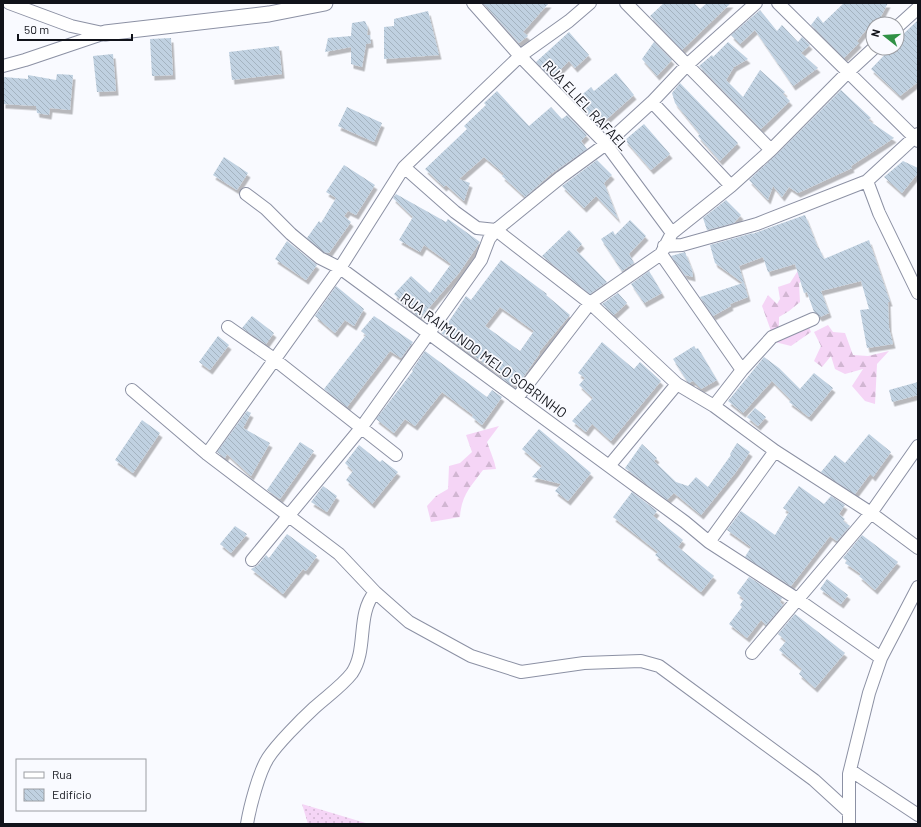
<svg xmlns="http://www.w3.org/2000/svg" width="921" height="827" font-family="Barlow,sans-serif">
	<defs>
		<pattern id="grass-dots" width="8" height="8" patternUnits="userSpaceOnUse"><rect width="8" height="8" fill="#f5d5f6"/><path d="M2 2h.1M6 6h.1" fill="none" stroke="#d1b6d2" stroke-width="1.8" stroke-linecap="round"/></pattern>
		<pattern id="forest-firs" width="22" height="20" patternUnits="userSpaceOnUse"><rect width="22" height="20" fill="#f5d5f6"/><path d="M5 1l3.5 6h-7zM16 11l3.5 6h-7z" fill="#d1b6d2"/></pattern>
		<pattern id="building-back-hatch" width="6" height="6" patternUnits="userSpaceOnUse"><rect width="6" height="6" fill="#c0d1e1"/><path d="M-1 5l2 2M0 0l6 6M5-1l2 2" fill="none" stroke="#a4b3c0"/></pattern>
		<filter id="shadow"><feDropShadow dx="2.5" dy="4.5" stdDeviation="0" flood-color="#0004"/></filter>
	</defs>
	<rect width="100%" height="100%" fill="#f9faff"/>
	<path fill="url(#grass-dots)" d="M302,804L369,824H308Z"/>
	<path fill="url(#forest-firs)" d="M799,269L818,271L799,283L800,302L789,311L779,317V327L805,318L811,332L791,346L775,342L762,306L768,295L777,304L780,299L778,287L790,283Z
		M828,325L833,332L845,333L853,355L868,356L889,351L877,364L875,404L865,401L852,386L863,369L845,374L835,369L831,356L822,367L814,361L821,346L814,332Z
		M499,426L487,442C490,451 494,459 496,469L483,470C471,486 461,496 460,517L431,522L427,506L436,496L448,489L449,466L460,463L472,452L466,435Z"/>
	<path fill="url(#building-back-hatch)" fill-rule="evenodd" filter="url(#shadow)" d="M483,3H549L523,32L528,36L519,43Z
		M664,3H694L700,9L707,3H731L682,50L650,16Z
		M844,3H888L878,22L871,24L857,41L859,43L844,58L811,25L818,16L823,23Z
		M760,10L777,31L782,25L798,42L802,37L810,45L801,53L818,68L793,86L755,30L740,44L731,35Z
		M428,11L439,55L384,59V27L394,26V19Z
		M918,20V82L900,96L871,69L891,48H897V40Z
		M365,21L368,28L367,35H370L371,43L366,44L362,67L351,64V47L325,52L328,38L351,36L352,23Z
		M569,32L589,55L575,68L569,61L552,78L536,62Z
		M171,38L173,75L152,76L150,39Z
		M654,42L672,60L657,76L642,59Z
		M728,42L748,59L734,67L726,80L743,97L760,70L785,92L783,94L790,101L761,129L699,66L712,55L713,57Z
		M279,46L282,74L232,80L229,52Z
		M113,54L116,91L97,92L93,56Z
		M616,73L634,95L599,126L579,105L581,104L577,99L591,87L594,91Z
		M57,74L73,75L70,110L50,108L49,115L37,113L36,106L3,104V77L28,79V75L56,80Z
		M680,83L738,143L720,161L698,136L700,134L675,103L672,93Z
		M841,90L871,118L868,120L894,138L851,166L852,168L798,193L789,187L782,197L773,186L768,200L749,180L776,155Z
		M497,91L529,126L551,107L562,119L567,115L587,135L581,141L587,149L551,174L525,197L502,176L504,174L484,157L459,179L470,183L464,201L446,185L444,187L425,169L467,129L464,126L486,105L484,103Z
		M347,107L382,123L374,142L338,126Z
		M644,124L670,154L651,170L625,140Z
		M224,157L248,173L237,190L213,175Z
		M597,160L612,175L604,183L618,219L596,196L584,208L562,186Z
		M903,161L918,168V173L902,193L884,177Z
		M344,165L375,185L356,215L348,211L344,216L351,222L329,253L324,252L307,238L319,221L321,223L336,198L326,192Z
		M396,194L446,222L448,219L480,242L459,273L420,318L394,294L411,276L430,293L451,264L424,245L420,252L399,240L413,217L393,198Z
		M726,200L741,215L734,223L707,230L703,218Z
		M805,215L818,248H819L824,259L869,240L890,302H888L889,328L893,344L867,348L860,310L869,309L861,281L821,291L829,313L820,317L814,312L807,292L804,293L795,264L768,272L763,257L739,266L748,297L730,304L731,306L713,316L700,297L743,283L715,263L710,245L753,233L752,234Z
		M630,220L646,236L629,254L634,263L622,271L601,239L613,231L615,235Z
		M569,230L582,244L576,250L607,282L590,294L542,256Z
		M287,241L317,265L306,280L275,259Z
		M685,252L692,270L693,277L685,275L671,256Z
		M501,260L547,294L546,295L570,315L539,352L540,353L517,386L513,383L511,385L502,378L503,376L498,373L441,333L466,296L471,300ZM500,307L534,331L520,351L485,326Z
		M649,271L662,293L644,303L631,284Z
		M336,286L364,309L354,326L345,320L335,333L315,316Z
		M618,293L627,303L614,315L602,304Z
		M252,316L274,333L266,344L242,328Z
		M374,316L413,342L401,358L390,351L347,407L324,389L366,335L361,331Z
		M218,336L229,345L210,370L199,362Z
		M602,342L634,369L640,362L661,381L611,441L592,424L586,432L572,421L593,398L579,385L585,378L578,373Z
		M694,346L696,349L698,348L717,380L701,389L693,381L689,383L687,381L673,359Z
		M425,351L487,397L492,390L502,397L482,425L472,417L473,415L442,392L415,426L405,419L394,433L376,419L413,371L412,370Z
		M764,357L779,368L800,389L814,373L833,388L809,417L789,402L791,400L772,381L743,413L728,401Z
		M918,382V395L892,402L889,390Z
		M755,408L766,417L758,426L747,417Z
		M247,411L251,413L243,428L270,443L251,476L227,454L225,458L217,452Z
		M142,420L160,433L133,473L115,460Z
		M539,429L591,473L568,501L555,491L561,484L532,477L542,466L522,449Z
		M869,434L891,452L873,477L870,474L855,494L821,472L835,455L845,463Z
		M300,442L314,451L280,499L267,490Z
		M737,443L750,452L736,472L701,515L674,493L667,500L625,468L642,444L657,458L654,461L676,482L688,486L696,477L708,487L731,455L730,454Z
		M359,445L380,462L382,460L398,472L372,504L346,480L353,471L345,463Z
		M323,486L337,496L327,512L311,502Z
		M799,486L824,504L831,496L845,505L839,514L845,519L843,521L850,526L837,541L830,536L791,586L745,557L751,547L727,530L741,511L775,535L789,512L783,508Z
		M632,492L657,511L653,516L683,540L678,547L714,576L701,592L655,555L658,552L613,517Z
		M235,526L247,534L231,553L220,544Z
		M287,534L317,556L306,571L303,569L283,594L251,569L258,565L266,555L269,558Z
		M862,535L898,562L875,590L859,576L861,574L845,563L847,561L843,558Z
		M749,577L782,598L780,602L783,605L766,625L761,620L747,638L729,624L742,607L740,605L744,599L737,593Z
		M827,579L848,595L841,604L820,589Z
		M795,614L845,653L815,688L799,674L802,669L779,650L786,641L778,634Z"/>
	<g fill="none" stroke-linecap="round" stroke-linejoin="round">
		<g stroke="#8c91a4" stroke-width="14">
			<path id="minor" d="M9,3L71,26L103,33
				M473,3L520,56L606,144L672,233
				M626,3L771,150
				M778,3L918,141
				M897,27L918,8
				M3,66L25,60L105,33
				M652,102L731,186
				M404,167L520,56L569,21L590,3
				M867,181L879,213L918,293
				M246,194L266,209L291,234L320,258L340,268L404,167L455,212L477,228L496,230L590,303L677,384L714,406L775,451L871,513L918,548
				M664,246L682,245L757,224L867,181L918,134
				M661,254L742,370
				M228,327L274,359L396,455
				M132,390L207,454L339,554L375,592C356,615 368,649 352,673C342,686 326,697 314,708C301,720 277,744 268,758C259,772 250,806 247,824
				M517,398L590,303L661,254L672,233L731,186L771,150L848,72L874,48
				M714,406L742,370L772,337L813,319
				M207,454L340,268L685,522L709,542L797,599L881,658
				M609,466L677,384
				M709,542L775,451
				M252,560L361,428L481,260L489,239L496,230L561,177L606,144L652,102L687,65L756,3
				M375,592L409,622L471,656L521,672L584,663L641,661L659,666L814,780L849,812
				M752,653L871,513L918,446
				M850,770L918,815
				M849,824V774L869,693L881,658L918,587"/>
		</g>
		<g stroke="#8c91a4" stroke-width="17">
			<path id="tertiary" d="M105,33L269,14L325,3"/>
		</g>
		<use href="#minor" stroke="#fff" stroke-width="12"/>
		<use href="#tertiary" stroke="#fff" stroke-width="15"/>
	</g>
	<g text-anchor="middle" dominant-baseline="central" stroke-width="3.5" stroke-linejoin="round" paint-order="stroke">
		<g font-size="14" fill="#11131a" stroke="#f9faff">
			<text transform="translate(586 105) rotate(47)">RUA ELIEL RAFAEL</text>
			<text transform="translate(484 355) rotate(36)">RUA RAIMUNDO MELO SOBRINHO</text>
		</g>
	</g>
	<rect width="921" height="827" fill="none" stroke="#11131a" stroke-width="8"/>
	<rect x="16" y="759" width="130" height="52" fill="#f9faff" stroke="#9c9ea3"/>
	<rect x="24" y="772" width="20" height="6" fill="#ffffff" stroke="#9c9ea3"/>
	<text x="52" y="779" font-size="12" fill="#11131a">Rua</text>
	<rect x="24" y="789" width="20" height="12" fill="url(#building-back-hatch)" stroke="#9c9ea3"/>
	<text x="52" y="799" font-size="12" fill="#11131a">Edifício</text>
	<g transform="translate(885 36) rotate(287)"><circle r="19" fill="#f9faff" stroke="#9c9ea3"/>
	<path d="M0-3L7 15L0 10L-7 15Z" fill="#309145"/>
	<text y="-6" font-size="11" font-weight="bold" text-anchor="middle" fill="#11131a">N</text>
	</g>
	<path d="M18 34v6h114v-6" fill="none" stroke="#11131a" stroke-width="2"/>
	<text x="24" y="34" font-size="12" fill="#11131a" stroke="#f9faff" stroke-width="3" paint-order="stroke">50 m</text>
</svg>
